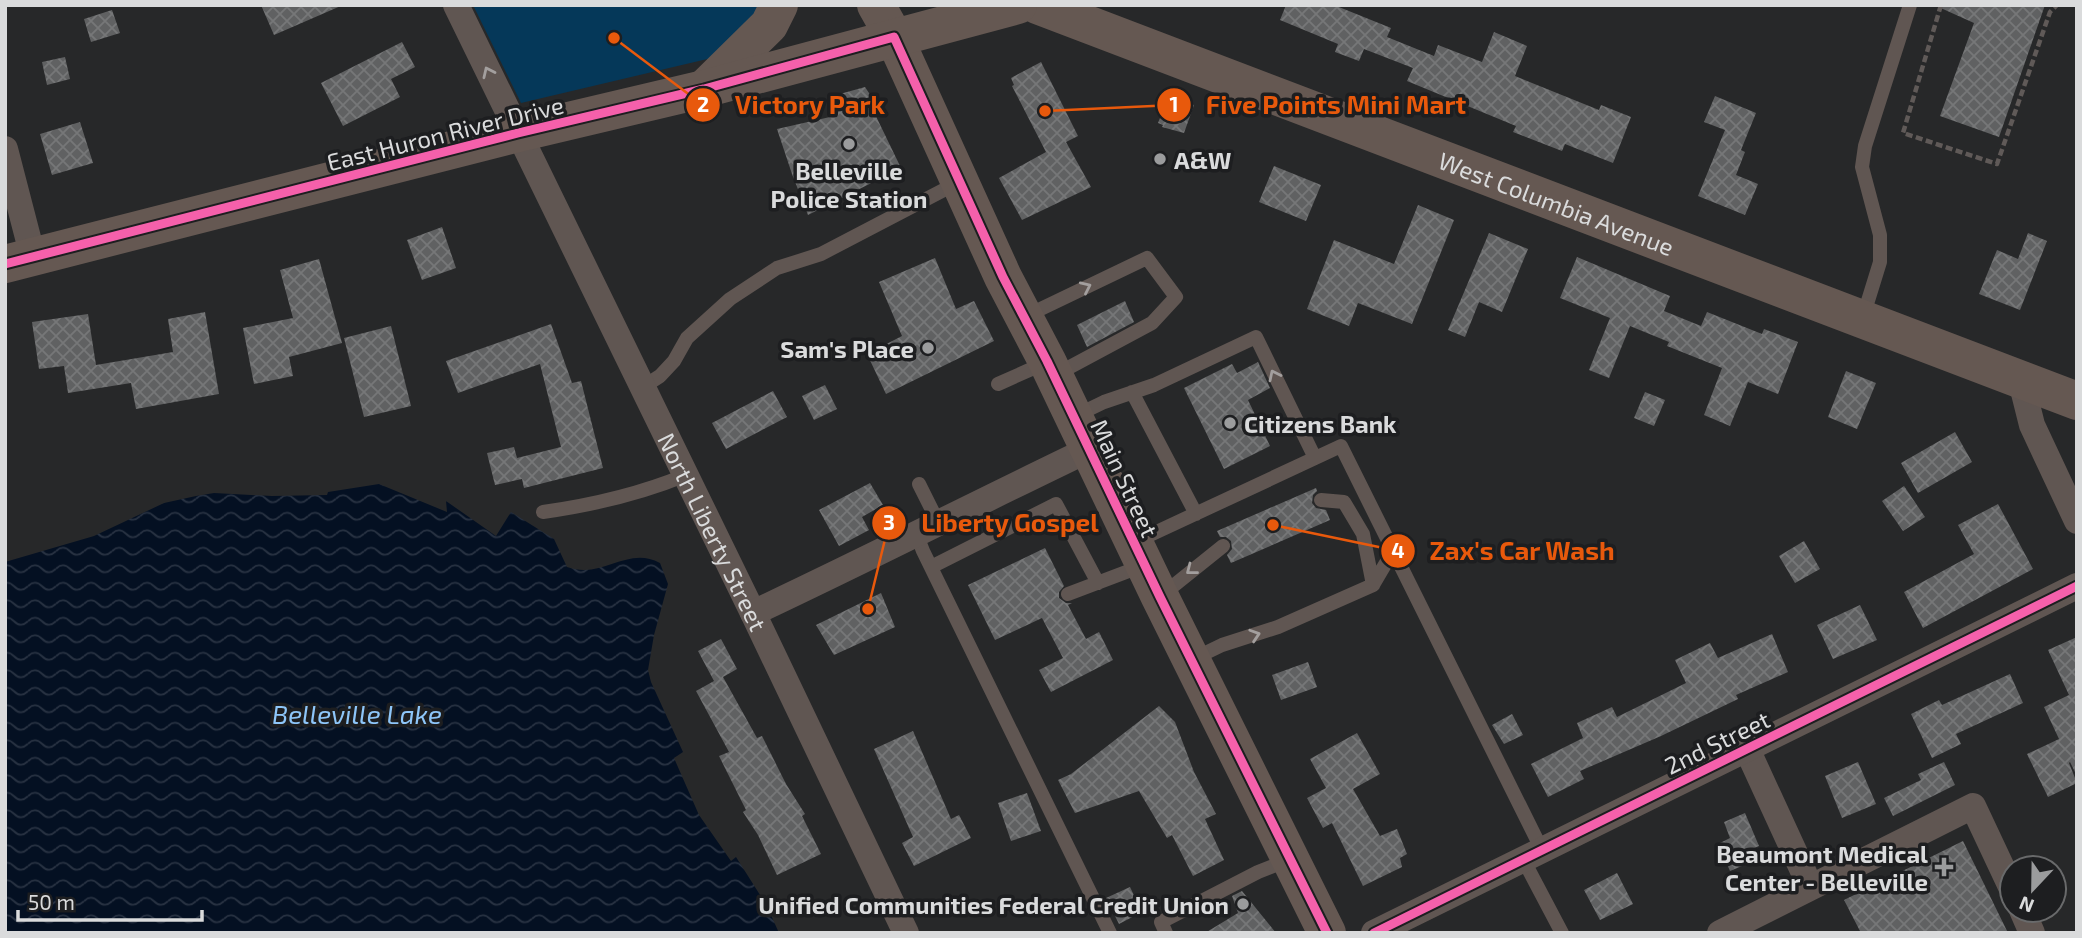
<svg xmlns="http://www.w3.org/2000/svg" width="2082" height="938" font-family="'Exo 2',sans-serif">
	<defs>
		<pattern id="water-waves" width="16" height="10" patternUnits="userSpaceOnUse" patternTransform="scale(1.75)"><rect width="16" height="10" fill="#041022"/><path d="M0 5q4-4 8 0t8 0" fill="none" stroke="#283242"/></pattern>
		<pattern id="building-cross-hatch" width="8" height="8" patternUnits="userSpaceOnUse" patternTransform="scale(1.75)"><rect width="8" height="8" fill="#606162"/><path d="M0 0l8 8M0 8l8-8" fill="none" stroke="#767778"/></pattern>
	</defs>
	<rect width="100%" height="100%" fill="#272829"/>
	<path fill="#053859" d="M473,5H765L720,56L521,103Z"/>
	<path fill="url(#water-waves)" d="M379,484L447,512L446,501L496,536L511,512L554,539L567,567C603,580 627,545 660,563L668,584L654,635L648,670L651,682L683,752L674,758L699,815L731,861L736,857L767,906L779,933H5V562L94,536L164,503L196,496L214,493L272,496L327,495L328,492Z"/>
	<path fill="url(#building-cross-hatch)" d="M261,5H343L274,35Z
		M1286,5H1334L1391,28L1387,37L1434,56L1438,45L1482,62L1494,32L1527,46L1515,76L1599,110L1601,105L1631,117L1613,163L1565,144L1562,151L1513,132L1516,126L1407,81L1413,68L1364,49L1359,61L1335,52L1338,44L1280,20Z
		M1934,5H2045L1999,137L1940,116L1974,23Z
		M112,10L120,33L91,42L84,19Z
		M402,42L415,67L391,79L400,97L343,126L321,83Z
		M65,57L70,79L47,85L42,62Z
		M1041,62L1078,136L1066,142L1091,187L1022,220L999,178L1046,152L1012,86L1014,85L1011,78Z
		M865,87L875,102L872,108L901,168L808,215L792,174L777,129L830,117L829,97Z
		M1169,95L1194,105L1184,133L1162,127L1163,125L1158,123Z
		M1715,96L1756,113L1741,150L1745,152L1736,175L1758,184L1745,215L1698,196L1725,130L1704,122Z
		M80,122L93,163L52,175L40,134Z
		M1274,166L1321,185L1306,221L1259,202Z
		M1418,205L1454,220L1412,324L1358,303L1349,326L1307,309L1334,240L1394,264Z
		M442,227L456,268L422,280L407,240Z
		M1489,233L1528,249L1502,312L1479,302L1465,337L1448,330Z
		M2028,233L2047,241L2020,310L1979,294L1997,250L2018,259Z
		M1577,257L1670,296L1664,311L1701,326L1707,312L1762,334L1764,329L1798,342L1778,394L1748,382L1730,426L1704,415L1722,368L1667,346L1669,342L1630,326L1609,378L1589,370L1610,318L1560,298Z
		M935,258L956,309L974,301L994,341L886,394L867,354L902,336L879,282Z
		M319,259L342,343L289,357L293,376L254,384L243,328L293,318L280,270Z
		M1125,301L1134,322L1087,347L1077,325Z
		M205,312L219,394L136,409L131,383L68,393L64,366L39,369L32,322L88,314L96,365L173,352L168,319Z
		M551,324L572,383L581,381L603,468L524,488L522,479L495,485L487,453L514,447L517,458L561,447L540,364L458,393L446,361Z
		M391,326L411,406L364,417L344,338Z
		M1258,362L1270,388L1248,400L1270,446L1224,469L1184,388L1232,364L1237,373Z
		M1846,371L1876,383L1857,429L1828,417Z
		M825,385L837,409L814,420L802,396Z
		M773,391L787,417L726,449L712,423Z
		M1645,392L1665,400L1654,426L1634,418Z
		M1955,432L1972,462L1918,493L1901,463Z
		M870,483L883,505L862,517L869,530L839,546L819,510Z
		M1904,486L1925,517L1903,531L1882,501Z
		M1316,488L1317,491L1313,495L1312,503L1316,508L1326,510L1330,520L1231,563L1227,555L1232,549L1231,541L1226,537H1220L1217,531Z
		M1998,504L2033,569L1923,628L1904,592L1974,554L1958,525Z
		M1804,541L1820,569L1795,583L1779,556Z
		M1045,548L1064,586L1059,592V598L1066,603H1072L1068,605L1086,639L1099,632L1113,660L1051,692L1039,670L1063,658L1042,618L995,640L968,585Z
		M881,593L895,627L834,655L816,625Z
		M1860,605L1877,640L1833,659L1817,625Z
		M1772,634L1788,672L1736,695L1738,699L1661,736L1580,771L1584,779L1548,797L1531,764L1583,738L1577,723L1612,707L1617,717L1686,683L1675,660L1710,643L1718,658Z
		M2077,637V776L2070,762L2069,763L2077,783L2048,797L2027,754L2059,739L2044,707L2069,695L2048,650Z
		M721,639L737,669L723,677L757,738L762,736L786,784L805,814L802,816L821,854L777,875L758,835L743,812L746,810L719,756L729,752L696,691L714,681L698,651Z
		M1308,662L1317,687L1281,700L1272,675Z
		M2010,674L2023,703L1956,734L1961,744L1932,758L1911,714L1939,700L1942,705Z
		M1159,706L1175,722L1194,772L1216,814L1205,819L1224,860L1193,876L1172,835L1167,838L1139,791L1075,813L1058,780L1071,774Z
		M1512,714L1523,735L1504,744L1492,725Z
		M913,731L951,819L959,815L971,838L914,866L902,843L913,837L874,749Z
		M1357,733L1380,774L1353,789L1380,836L1397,829L1407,854L1400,858L1402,867L1363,886L1332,823L1323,828L1307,798L1326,788L1310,759Z
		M1858,762L1876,804L1842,818L1825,776Z
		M1944,762L1955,785L1893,816L1884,798L1921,780L1918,774Z
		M1027,793L1041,831L1011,841L998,803Z
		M1745,813L1759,846L1749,850L1754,861L1730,871L1718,844L1730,838L1724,822Z
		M1963,841L2008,933H1861L1844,900Z
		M1617,873L1633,904L1600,920L1584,890Z
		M1130,887L1142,912L1119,924L1106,898Z
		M1242,891L1276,933H1205L1238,913L1232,896Z"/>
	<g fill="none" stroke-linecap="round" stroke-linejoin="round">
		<path stroke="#605a58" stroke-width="4.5" stroke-dasharray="7 3.5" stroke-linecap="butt" d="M1941,5L1903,133L1997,164L2050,12L2057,5"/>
		<path stroke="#605652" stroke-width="14" d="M1026,316L1147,258L1176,297L1152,323L1055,375
			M1863,317L1880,262V235L1862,167L1865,146L1910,5
			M998,384L1045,363
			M643,387L660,376L674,361L687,338L730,299L777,268L821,254L959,182
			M1132,392L1196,514
			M1075,416L1104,402L1154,385L1256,337L1315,458
			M919,484L938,522
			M543,512C593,505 640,494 686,475
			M916,533L923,551L1110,933
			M1135,542L1341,446L1542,850
			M931,567L1056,504L1098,583
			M1373,585L1393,551
			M1068,594L1142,566
			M1162,595L1223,546
			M1193,659L1222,645L1278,627L1373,585L1363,534L1344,502L1321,500
			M1523,859L1562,933
			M1166,933L1161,922L1258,872L1289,860"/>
		<g stroke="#605652" stroke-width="26">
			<path id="s1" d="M456,5L753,613L906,933"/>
			<path d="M5,149L33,257"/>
			<path d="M2021,381L2032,425L2077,521"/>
			<path d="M753,613C866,560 977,503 1090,449"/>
			<path d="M1747,749L1810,886"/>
			<path d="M2022,910L2032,933"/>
			<path d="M1374,933L2077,586"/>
			<path d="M1720,933L1973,806L2012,889"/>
		</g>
		<g stroke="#655852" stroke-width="38">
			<path d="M876,5L894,37L1003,277L1047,361L1160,597L1327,933"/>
			<path id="s2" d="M1037,5L2077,401"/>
			<path d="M704,89L769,25L779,5"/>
			<path d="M5,264L518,133L704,89L1018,5"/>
		</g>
		<g stroke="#1d1e20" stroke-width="13">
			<path id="cycleway" d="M5,264L518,133L704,89L894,37L1003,277L1047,361L1160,597L1327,933
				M1374,933L2077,586"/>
		</g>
		<use href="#cycleway" stroke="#f560ab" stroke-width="9"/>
	</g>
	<defs><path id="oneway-chevron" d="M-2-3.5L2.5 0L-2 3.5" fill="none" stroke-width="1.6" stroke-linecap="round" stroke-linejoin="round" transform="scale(1.75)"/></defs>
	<g stroke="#a39f9e">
		<use href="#oneway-chevron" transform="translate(488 72) rotate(-115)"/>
		<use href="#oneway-chevron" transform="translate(1086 287) rotate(-25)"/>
		<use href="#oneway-chevron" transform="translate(1274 375) rotate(-116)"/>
		<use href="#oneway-chevron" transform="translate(1191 570) rotate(142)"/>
		<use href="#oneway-chevron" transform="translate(1255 635) rotate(-18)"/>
	</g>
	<g fill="#9b9c9d" stroke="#1d1e20" stroke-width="2.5">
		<circle cx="849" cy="144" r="7"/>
		<circle cx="1160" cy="159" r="7"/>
		<circle cx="928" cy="348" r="7"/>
		<circle cx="1230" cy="423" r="7"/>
		<path d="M1940.5 856.5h7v7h7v7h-7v7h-7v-7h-7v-7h7z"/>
		<circle cx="1243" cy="904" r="7"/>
	</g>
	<g text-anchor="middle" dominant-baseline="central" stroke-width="7" stroke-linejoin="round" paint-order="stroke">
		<g font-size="24" fill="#dadbdc" stroke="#1d1e20">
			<text transform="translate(445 133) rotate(-14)">East Huron River Drive</text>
			<text stroke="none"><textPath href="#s2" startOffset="556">West Columbia Avenue</textPath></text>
			<text transform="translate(1125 478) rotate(65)">Main Street</text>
			<text stroke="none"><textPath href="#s1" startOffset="586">North Liberty Street</textPath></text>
			<text transform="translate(1717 742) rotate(-26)">2nd Street</text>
		</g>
		<g font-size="24" font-weight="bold" fill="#dadbdc" stroke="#1d1e20" text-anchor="end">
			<text x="1174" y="159" text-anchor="start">A&amp;W</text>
			<text x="849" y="170" text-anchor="middle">Belleville<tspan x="849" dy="28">Police Station</tspan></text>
			<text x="914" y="348">Sam's Place</text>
			<text x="1244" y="423" text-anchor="start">Citizens Bank</text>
			<text x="1928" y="853">Beaumont Medical<tspan x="1928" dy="28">Center - Belleville</tspan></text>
			<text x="1229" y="904">Unified Communities Federal Credit Union</text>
		</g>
		<g font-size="26" font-style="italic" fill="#8ec6f9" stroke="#1d1e20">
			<text x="357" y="713">Belleville Lake</text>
		</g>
	</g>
	<path fill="none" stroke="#e8590c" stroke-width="2.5" d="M1045 111L1174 105M614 38L703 105M868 609L889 523M1273 525L1398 551"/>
	<g fill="#e8590c" stroke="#1d1e20" stroke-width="2.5">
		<circle cx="1045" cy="111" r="7"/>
		<circle cx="614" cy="38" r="7"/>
		<circle cx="868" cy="609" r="7"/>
		<circle cx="1273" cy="525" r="7"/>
		<circle cx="1174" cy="105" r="18"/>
		<circle cx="703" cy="105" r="18"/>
		<circle cx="889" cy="523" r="18"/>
		<circle cx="1398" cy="551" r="18"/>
	</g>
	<g font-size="21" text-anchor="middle" font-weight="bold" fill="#fff">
		<text x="1174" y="112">1</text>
		<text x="703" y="112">2</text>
		<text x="889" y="530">3</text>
		<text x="1398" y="558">4</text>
	</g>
	<g font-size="26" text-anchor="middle" font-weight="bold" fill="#e8590c" stroke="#1d1e20" stroke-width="7" stroke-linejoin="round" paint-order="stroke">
		<text x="1336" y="114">Five Points Mini Mart</text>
		<text x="810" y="114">Victory Park</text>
		<text x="1010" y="532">Liberty Gospel</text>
		<text x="1522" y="560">Zax's Car Wash</text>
	</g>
	<rect width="2082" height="938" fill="none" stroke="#dadbdc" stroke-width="14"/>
	<g transform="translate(2033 889) rotate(202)"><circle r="33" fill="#1d1e20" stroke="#696a6b" stroke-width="2"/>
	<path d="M0-5L12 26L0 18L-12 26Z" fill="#9b9c9d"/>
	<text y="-10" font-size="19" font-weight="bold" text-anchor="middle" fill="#dadbdc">N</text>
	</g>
	<path d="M18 910v10h184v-10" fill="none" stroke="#dadbdc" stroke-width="3.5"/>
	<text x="28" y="910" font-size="21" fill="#dadbdc" stroke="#1d1e20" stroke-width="5" paint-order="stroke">50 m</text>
</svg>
